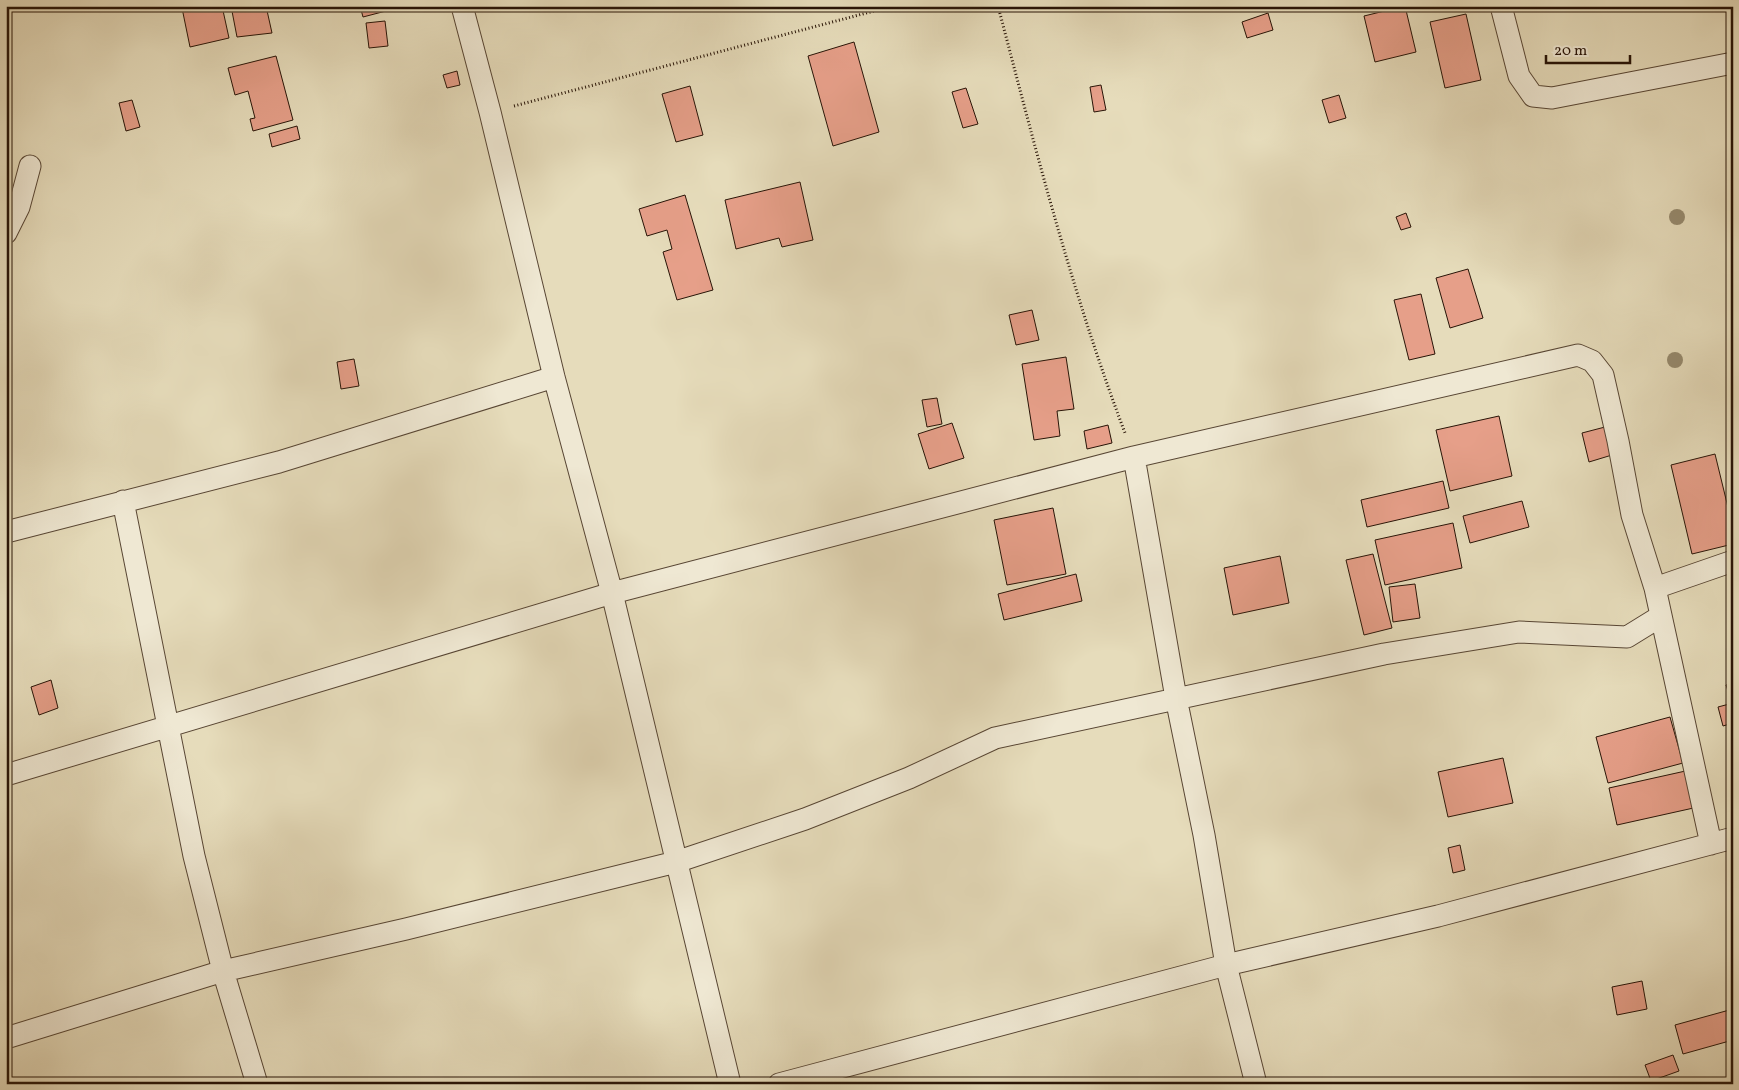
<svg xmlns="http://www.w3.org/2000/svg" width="1739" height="1090" font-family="Vollkorn,serif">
	<rect width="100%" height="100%" fill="#e6dcbb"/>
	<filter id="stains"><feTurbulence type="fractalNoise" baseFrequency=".004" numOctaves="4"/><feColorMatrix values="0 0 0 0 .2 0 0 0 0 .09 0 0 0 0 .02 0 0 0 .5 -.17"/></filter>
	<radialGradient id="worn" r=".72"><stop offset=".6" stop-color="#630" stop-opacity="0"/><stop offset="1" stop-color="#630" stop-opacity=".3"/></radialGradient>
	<path fill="#e69f89" stroke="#281407" d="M189,6H222L229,38L190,47L182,8Z
		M231,6H266L272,33L237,37Z
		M360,6H405L363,17Z
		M1405,6L1416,52L1375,62L1364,16Z
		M1268,13L1273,30L1247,38L1242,22Z
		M1466,14L1481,80L1445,88L1430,22Z
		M385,21L388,46L369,48L366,23Z
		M854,42L879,132L833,146L808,56Z
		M276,56L293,120L253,131L250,119L255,118L248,91L235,95L228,68Z
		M457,71L460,85L447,88L443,75Z
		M1101,85L1106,110L1094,112L1090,87Z
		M690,86L703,135L676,142L662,94Z
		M966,88L978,124L963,128L952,92Z
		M1339,95L1346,118L1329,123L1322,100Z
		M132,100L140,127L126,131L119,103Z
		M297,126L300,139L272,147L269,134Z
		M800,182L813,240L782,247L779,238L736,249L725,200Z
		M685,195L713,290L677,300L663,252L672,249L667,230L647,236L639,209Z
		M1406,213L1411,227L1401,230L1396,217Z
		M1468,269L1483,318L1450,328L1436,278Z
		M1421,294L1435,354L1409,360L1394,300Z
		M1032,310L1039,340L1016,345L1009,315Z
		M1066,357L1074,409L1057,411L1060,436L1034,440L1022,364Z
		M354,359L359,386L341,389L337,362Z
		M937,398L942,424L927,427L922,400Z
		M1499,416L1512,476L1450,491L1436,430Z
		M952,423L964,458L929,469L918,434Z
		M1108,425L1112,443L1087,449L1084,431Z
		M1605,427L1612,455L1589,462L1582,433Z
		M1715,454L1733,528V544L1692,554L1671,465Z
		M1443,481L1449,508L1367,527L1361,500Z
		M1522,501L1529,527L1470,543L1463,516Z
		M1053,508L1066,574L1007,585L994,520Z
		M1453,523L1462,568L1385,585L1375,540Z
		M1373,554L1392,628L1364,635L1346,560Z
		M1280,556L1289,603L1233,615L1224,568Z
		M1076,574L1082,601L1004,620L998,594Z
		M1415,584L1420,618L1393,622L1389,587Z
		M51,680L58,708L39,715L31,687Z
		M1733,683V701H1731L1726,685Z
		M1733,703V723L1723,726L1718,707Z
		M1670,717L1683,763L1608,783L1596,737Z
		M1503,758L1513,803L1448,817L1438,772Z
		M1690,770L1698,807L1617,825L1609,788Z
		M1460,845L1465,870L1453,873L1448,848Z
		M1642,981L1647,1009L1617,1015L1612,987Z
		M1733,1009V1040L1683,1054L1675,1025Z
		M1673,1055L1679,1071L1651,1081L1645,1065Z"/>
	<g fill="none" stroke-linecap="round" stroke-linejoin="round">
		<g stroke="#584634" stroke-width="23">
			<path id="street" d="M462,6L490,112L554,377L612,593L730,1084
				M1501,6L1519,76L1533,96L1552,98L1733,63
				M6,233L19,207L30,166
				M1134,457L1176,698L1204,835L1226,965L1256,1084
				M123,501L194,856L223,971L257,1084
				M6,532L279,462L554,377
				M1655,588L1733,561
				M6,775L612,593L1134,457L1578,355L1592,361L1603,375L1618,441L1632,515L1655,588L1711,844
				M6,1038L223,971L406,929L676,862L805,819L909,778L995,738L1384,654L1519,632L1627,637L1661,616
				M779,1084L1226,965L1438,916L1733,838"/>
		</g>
		<path stroke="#281407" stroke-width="3" stroke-dasharray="1 2.5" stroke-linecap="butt" d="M998,6C1036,151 1072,293 1125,433
			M514,106L893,6"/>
		<use href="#street" stroke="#efe8d3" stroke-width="21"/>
	</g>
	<g fill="#968a6e">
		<circle cx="1677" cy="217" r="8"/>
		<circle cx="1675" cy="360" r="8"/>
	</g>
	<rect width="1739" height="1090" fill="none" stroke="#e6dcbb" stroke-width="25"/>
	<rect x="8" y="8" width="1724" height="1075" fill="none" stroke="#281407" stroke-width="2.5"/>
	<rect x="12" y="12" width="1714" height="1065" fill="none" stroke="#281407"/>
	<path d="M1546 55v8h84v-8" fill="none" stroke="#281407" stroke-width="2.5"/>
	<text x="1554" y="55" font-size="15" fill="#281407" stroke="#efe8d3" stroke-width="4" paint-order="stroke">20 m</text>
	<rect width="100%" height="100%" filter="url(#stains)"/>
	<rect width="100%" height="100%" fill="url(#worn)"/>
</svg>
